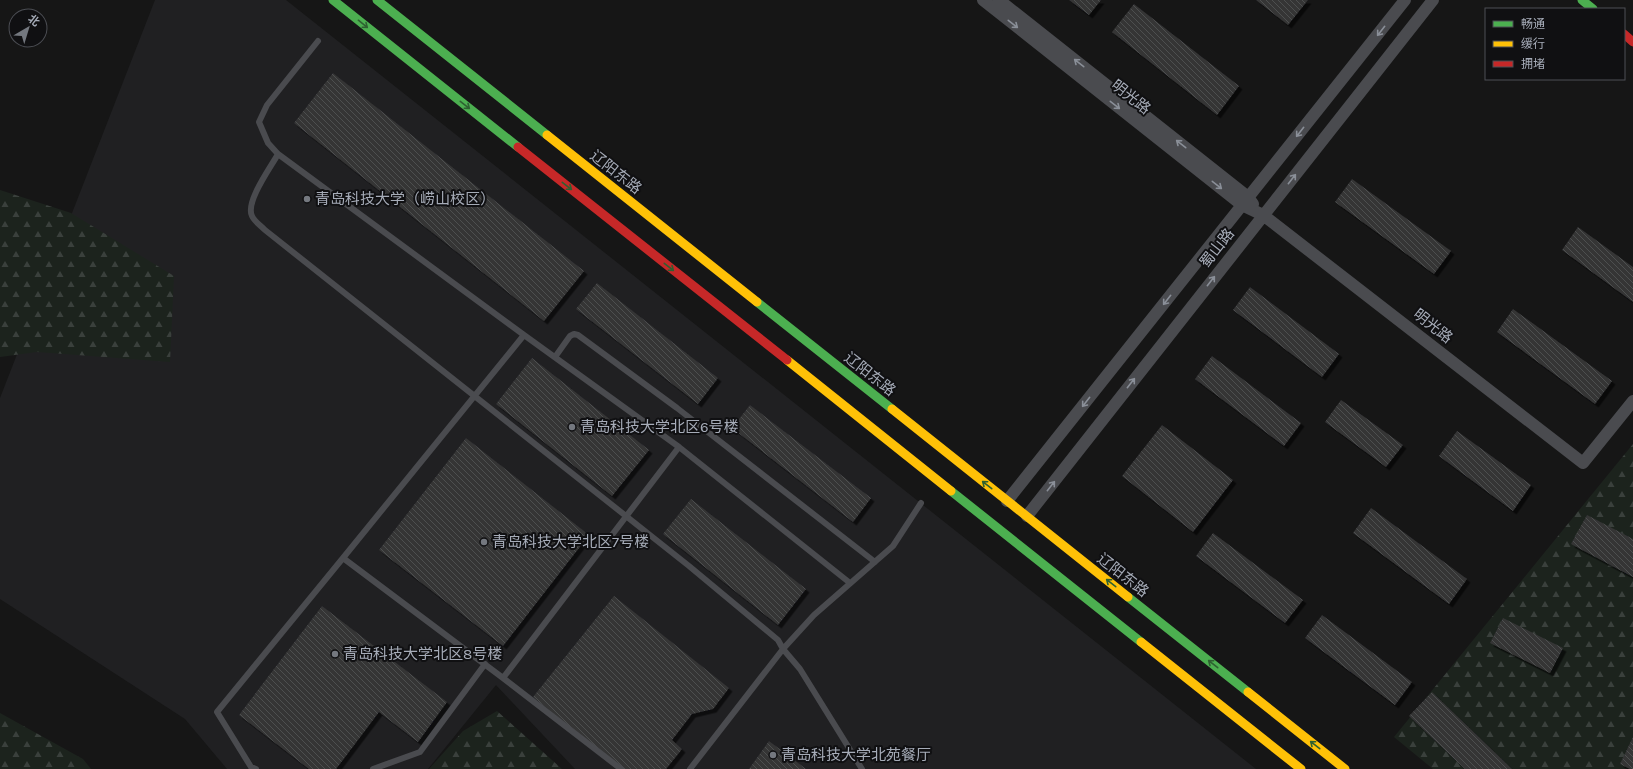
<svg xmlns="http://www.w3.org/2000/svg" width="1633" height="769" font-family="Karla,'Noto Sans SC',sans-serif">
	<defs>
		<pattern id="forest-firs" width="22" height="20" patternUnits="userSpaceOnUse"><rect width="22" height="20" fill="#1c231d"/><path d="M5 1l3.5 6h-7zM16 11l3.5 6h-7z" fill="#3a403c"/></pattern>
		<pattern id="building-back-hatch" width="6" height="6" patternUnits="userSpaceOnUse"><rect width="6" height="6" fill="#343435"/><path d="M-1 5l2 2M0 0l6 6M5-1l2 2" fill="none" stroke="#4e4f50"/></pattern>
		<filter id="shadow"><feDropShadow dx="3.5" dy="3.5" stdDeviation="0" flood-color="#0009"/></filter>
	</defs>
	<rect width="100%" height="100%" fill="#161616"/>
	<path fill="#202022" d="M155,0H286L1256,769H575L496,685L428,769H227L185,719L0,599V398Z"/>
	<path fill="url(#forest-firs)" d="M0,190L71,213L174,276L170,362L37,352L0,357Z
		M1633,444V769H1433L1394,737Z
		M497,711L562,769H429L463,731Z
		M0,713L83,759L91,769H0Z"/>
	<path fill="url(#building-back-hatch)" filter="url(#shadow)" d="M1069,0H1101L1089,15Z
		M1256,0H1308L1288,25Z
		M1134,4L1239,86L1217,115L1112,32Z
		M333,73L584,271L544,321L294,123Z
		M1352,179L1451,251L1434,274L1335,202Z
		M1578,227L1633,267V302L1562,250Z
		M597,283L718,378L698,404L576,309Z
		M1250,287L1339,354L1322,377L1233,310Z
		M1513,309L1612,381L1595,404L1497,332Z
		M1212,356L1301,423L1284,446L1195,379Z
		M532,358L649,450L612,496L496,404Z
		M1341,400L1403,445L1386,467L1325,422Z
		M750,405L871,498L853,522L732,428Z
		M1162,425L1233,480L1193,532L1122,476Z
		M1457,431L1531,485L1513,511L1439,456Z
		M466,438L589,535L503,646L379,550Z
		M691,499L806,589L778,625L663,534Z
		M1371,508L1467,579L1449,604L1353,533Z
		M1587,515L1633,539V577L1571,544Z
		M1213,533L1303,600L1285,623L1196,556Z
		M614,596L729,688L713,709L692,714L672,740L682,749L666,769H623L533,697Z
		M322,606L447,702L418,742L379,712L336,769H309L239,715Z
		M1322,615L1412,682L1395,705L1305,638Z
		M1503,618L1563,648L1550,673L1490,643Z
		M1432,692L1512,769H1465L1409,716Z
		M1633,737V769H1630L1620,764Z
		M769,741L806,769H749Z"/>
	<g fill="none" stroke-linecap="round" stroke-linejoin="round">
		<path stroke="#4a4b4f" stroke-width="6" d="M318,41L267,105L259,122L268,143L278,154L524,335
			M278,154C271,167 245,202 252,216C254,221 261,226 265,230L689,566L778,640L783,649L800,669L862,769
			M555,357L570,336L574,334L578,335L677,408L875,562
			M503,678L343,558L524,335L679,447L850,583
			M256,769L251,767L217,712L343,558
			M373,769L420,752L485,664
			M621,769L503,678L679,447
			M690,769L783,649L814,615L893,546L921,503"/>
		<path stroke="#4a4b4f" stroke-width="12" d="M983,0L1242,205L1263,215L1583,463L1633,401
			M999,0L1248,197L1253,204
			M1007,501L1405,0
			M1027,516L1433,0"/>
		<path stroke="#4caf50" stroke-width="9" d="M333,0L518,147
			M377,0L547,135
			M1582,0L1593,9
			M757,302L892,409
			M951,491L1141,642
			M1128,597L1248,692"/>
		<path stroke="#ffc107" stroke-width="9" d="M547,135L757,302
			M787,360L951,491
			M892,409L1128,597
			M1141,642L1301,769
			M1248,692L1345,769"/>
		<path stroke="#c62828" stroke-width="9" d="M1624,34L1633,42
			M518,147L787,360"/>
	</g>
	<defs><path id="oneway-shaft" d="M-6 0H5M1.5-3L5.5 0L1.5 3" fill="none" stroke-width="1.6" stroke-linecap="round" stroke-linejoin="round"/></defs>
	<g stroke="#2e6031">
		<use href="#oneway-shaft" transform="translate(363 24) rotate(39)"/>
		<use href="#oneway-shaft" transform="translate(465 105) rotate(38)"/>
		<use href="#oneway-shaft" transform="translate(567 186) rotate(38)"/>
		<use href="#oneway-shaft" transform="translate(669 267) rotate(38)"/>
		<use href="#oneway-shaft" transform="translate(987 485) rotate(-142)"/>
		<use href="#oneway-shaft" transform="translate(1111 583) rotate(-142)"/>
		<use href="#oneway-shaft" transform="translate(1213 664) rotate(-142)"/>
		<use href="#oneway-shaft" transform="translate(1315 745) rotate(-142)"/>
	</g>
	<g stroke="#8a8f98">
		<use href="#oneway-shaft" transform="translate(1013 24) rotate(38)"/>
		<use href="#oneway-shaft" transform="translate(1381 31) rotate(128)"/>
		<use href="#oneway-shaft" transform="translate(1079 63) rotate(-142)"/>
		<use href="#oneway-shaft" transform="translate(1115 105) rotate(38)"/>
		<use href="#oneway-shaft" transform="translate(1300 132) rotate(128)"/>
		<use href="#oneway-shaft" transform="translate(1181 144) rotate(-142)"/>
		<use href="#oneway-shaft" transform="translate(1292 179) rotate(-52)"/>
		<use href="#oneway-shaft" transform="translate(1217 185) rotate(38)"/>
		<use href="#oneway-shaft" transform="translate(1211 281) rotate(-52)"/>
		<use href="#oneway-shaft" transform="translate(1167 300) rotate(128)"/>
		<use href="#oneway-shaft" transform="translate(1131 383) rotate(-52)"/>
		<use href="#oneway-shaft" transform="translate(1086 402) rotate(128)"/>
		<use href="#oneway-shaft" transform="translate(1051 486) rotate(-52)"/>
	</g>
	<g fill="#74787f" stroke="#101012" stroke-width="1.5">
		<circle cx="307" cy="199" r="4"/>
		<circle cx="572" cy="427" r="4"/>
		<circle cx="484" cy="542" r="4"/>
		<circle cx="335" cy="654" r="4"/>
		<circle cx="773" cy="755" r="4"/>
	</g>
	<g text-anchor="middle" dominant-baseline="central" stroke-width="4" stroke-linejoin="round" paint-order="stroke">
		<g font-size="15" fill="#a6acb8" stroke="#101012">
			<text transform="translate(1131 97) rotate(38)">明光路</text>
			<text transform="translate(616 172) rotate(38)">辽阳东路</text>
			<text transform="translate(1217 248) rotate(-52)">蜀山路</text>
			<text transform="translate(1433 326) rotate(38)">明光路</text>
			<text transform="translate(870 374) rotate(38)">辽阳东路</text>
			<text transform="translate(1123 575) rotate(38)">辽阳东路</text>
		</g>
		<g font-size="15" fill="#a6acb8" stroke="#101012" text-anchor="start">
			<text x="315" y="199">青岛科技大学（崂山校区）</text>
			<text x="580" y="427">青岛科技大学北区6号楼</text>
			<text x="492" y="542">青岛科技大学北区7号楼</text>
			<text x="343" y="654">青岛科技大学北区8号楼</text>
			<text x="781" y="755">青岛科技大学北苑餐厅</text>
		</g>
	</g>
	<rect x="1485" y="8" width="140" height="72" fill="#101012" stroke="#4c4e54"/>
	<rect x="1493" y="21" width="20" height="6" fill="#4caf50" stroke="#4c4e54"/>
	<text x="1521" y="28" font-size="12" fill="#a6acb8">畅通</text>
	<rect x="1493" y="41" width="20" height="6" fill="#ffc107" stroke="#4c4e54"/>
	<text x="1521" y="48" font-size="12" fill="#a6acb8">缓行</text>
	<rect x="1493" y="61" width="20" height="6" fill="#c62828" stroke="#4c4e54"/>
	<text x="1521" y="68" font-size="12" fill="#a6acb8">拥堵</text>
	<g transform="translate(28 28) rotate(38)"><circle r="19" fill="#101012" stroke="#4c4e54"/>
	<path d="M0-3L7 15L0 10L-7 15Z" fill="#74787f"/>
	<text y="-6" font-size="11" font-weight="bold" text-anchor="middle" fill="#a6acb8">北</text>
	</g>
</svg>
